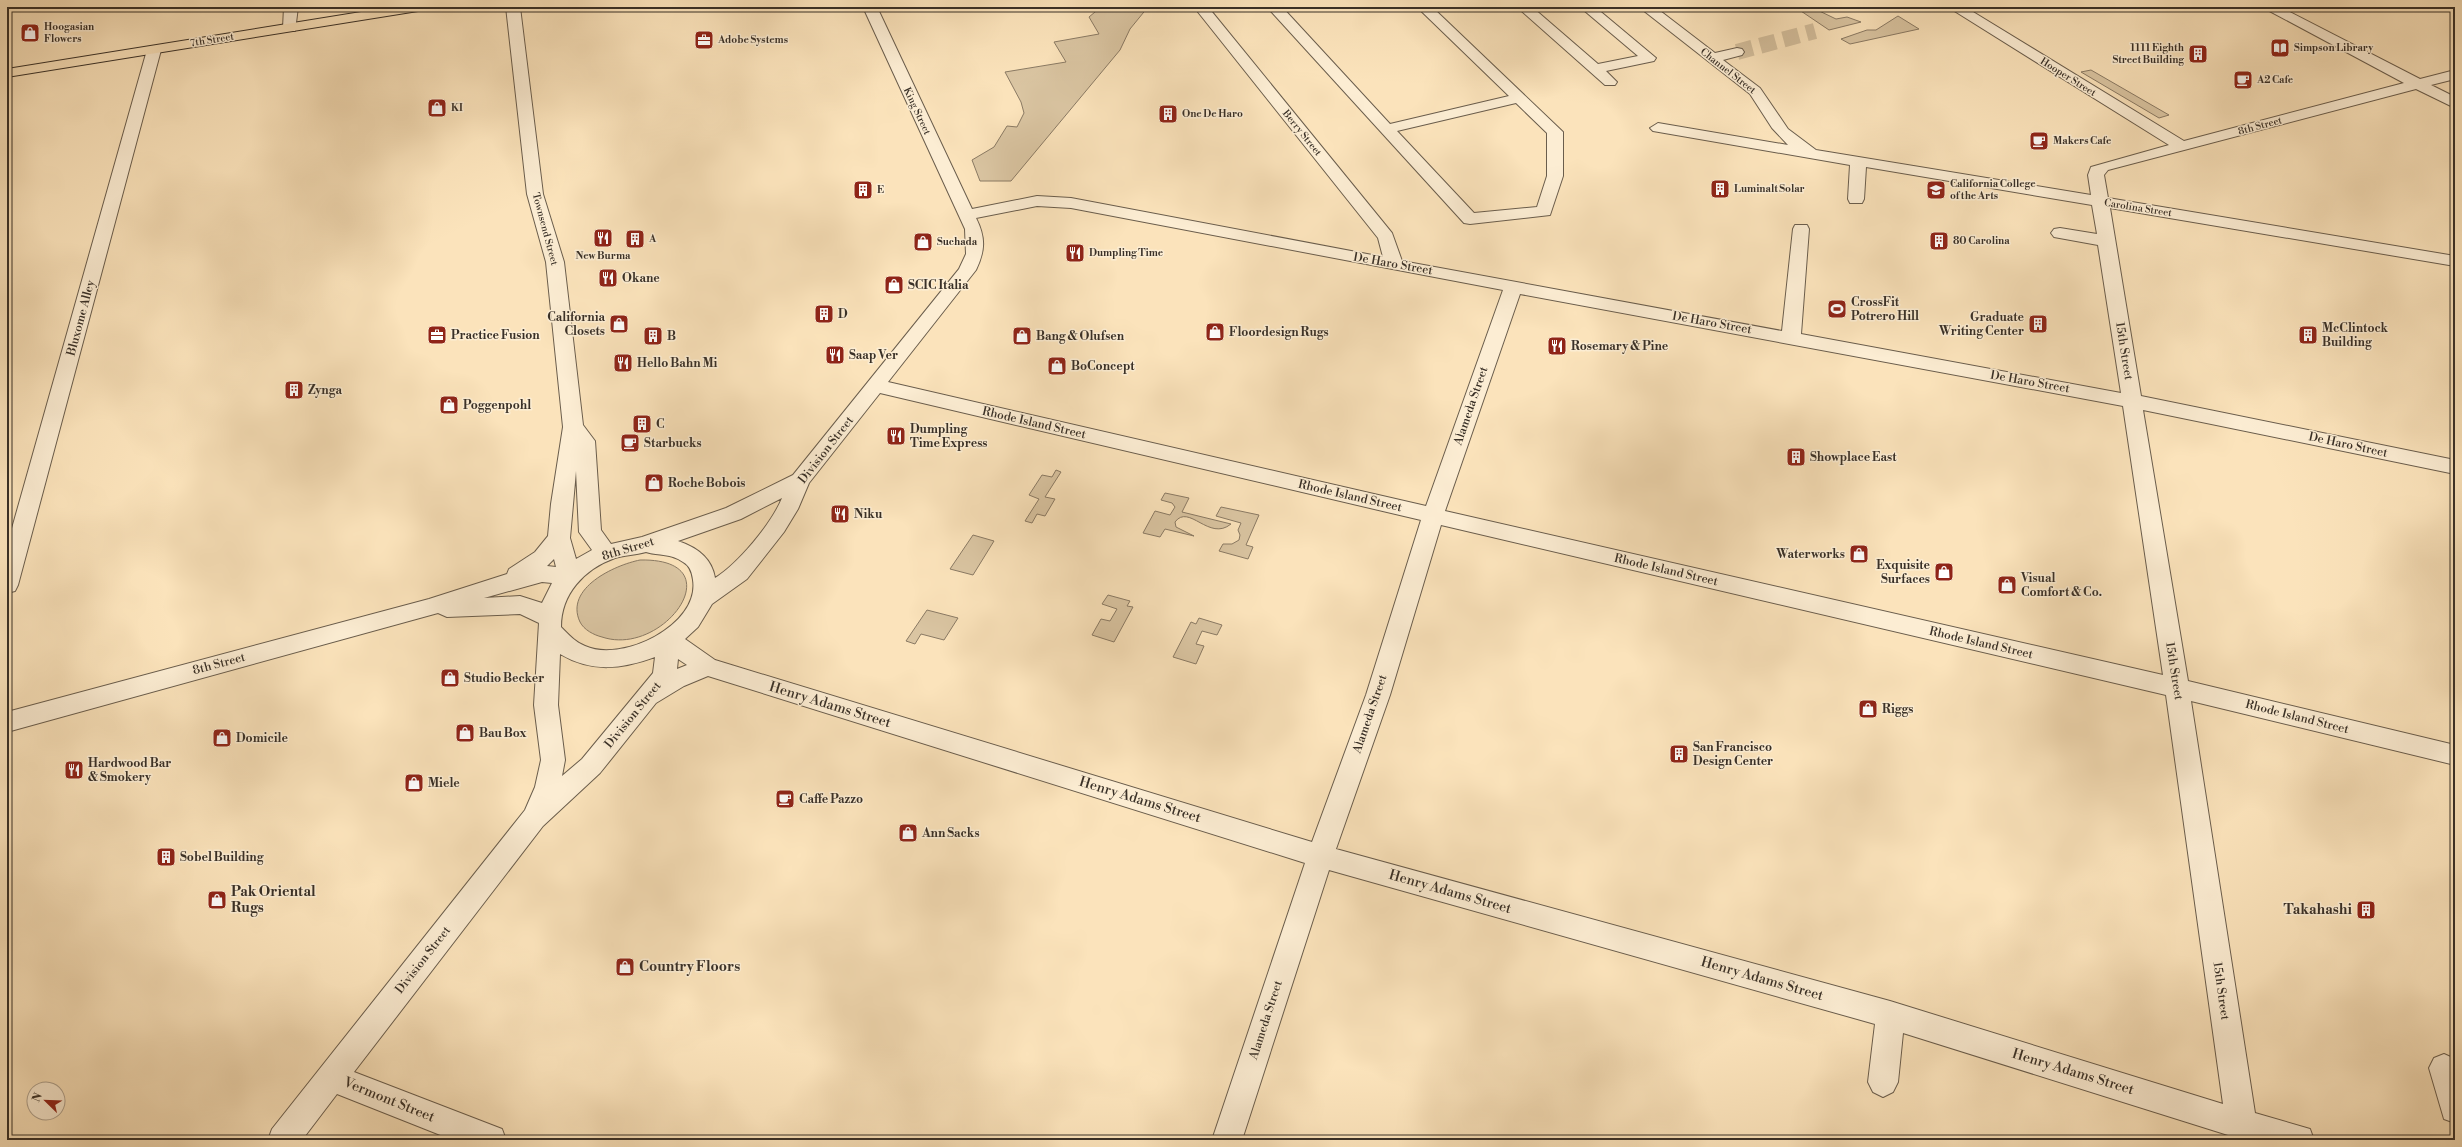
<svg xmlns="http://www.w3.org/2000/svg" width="2462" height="1147" font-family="'Libre Bodoni',serif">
	<rect width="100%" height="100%" fill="#fbe3bb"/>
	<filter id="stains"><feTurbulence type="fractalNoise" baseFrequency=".005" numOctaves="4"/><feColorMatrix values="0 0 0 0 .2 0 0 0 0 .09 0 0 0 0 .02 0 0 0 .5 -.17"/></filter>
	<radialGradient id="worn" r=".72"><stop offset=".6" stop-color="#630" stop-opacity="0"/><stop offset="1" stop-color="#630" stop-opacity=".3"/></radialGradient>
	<path fill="#dac5a2" stroke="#8a7a64" d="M1101,7H1148L1130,29L1120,50L1011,181H980L972,160L994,147L1007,126L1017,127L1024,113L1021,102L1005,72L1066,62L1054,42L1099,34L1089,17Z
		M1795,7H1811L1836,19L1847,17L1861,22L1829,30Z
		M1898,16L1919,29L1850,44L1841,39L1867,30H1876Z
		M2091,70L2169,115L2159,118L2081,72Z
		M1056,470L1061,472L1045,497L1055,499L1045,516L1037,514L1032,523L1025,521L1039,499L1029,495L1042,475L1052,477Z
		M1165,493L1189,498L1182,512L1231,524C1209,542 1189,503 1175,522L1176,527L1194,536L1165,529L1160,537L1143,533L1155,511L1170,515L1175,507L1172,503L1161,500Z
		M1221,507L1259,515L1246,545L1253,547L1248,559L1219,551L1223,544H1232L1239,540L1240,535L1238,530L1241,523L1216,516Z
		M973,535L994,541L973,575L950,569Z
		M640,560C736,558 664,658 602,637C594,635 584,630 580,622C564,588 615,565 640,560Z
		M1108,595L1130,601L1127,606L1133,607L1114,642L1092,635L1101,619L1110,621L1117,609L1102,604Z
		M927,610L958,618L944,640L921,634L915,644L906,641Z
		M1199,618L1222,625L1217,635L1202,631L1196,644L1204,646L1196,664L1173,657L1191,622L1196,624Z"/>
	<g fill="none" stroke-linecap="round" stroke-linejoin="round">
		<path stroke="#d4bf9d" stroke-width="16" stroke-dasharray="16 8" stroke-linecap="butt" d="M1737,52L1815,31"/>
		<g stroke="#6a5d4c" stroke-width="2">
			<path id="minor" d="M284,7H298L295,31H285L283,28Z
				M506,7H520L543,194L564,262L583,425L595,441L601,530L611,544L642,537L726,508L793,475L959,269L966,254L965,229L863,7H877L972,209L1037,196L1071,198L1383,257L1378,238L1194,7H1208L1392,233L1402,261L1782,331L1793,229L1795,225H1807L1809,229L1801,334L2121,393L2098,245L2054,237L2051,233L2054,229L2060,228L2097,234L2092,205L1866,167L1864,199L1862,203H1850L1848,199L1850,165L1653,131L1650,128L1658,123L1788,145L1772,128L1750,94L1639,7H1655L1715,53L1737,48L1742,49L1744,52L1742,55L1723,60L1760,88L1788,129L1816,150L2091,195L2088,175L2091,167L2169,145L1948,7H1965L2184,141L2404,83L2262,7H2280L2420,79L2455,70V79L2431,85L2455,97V108L2416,89L2108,170L2104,175L2108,198L2455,256V266L2110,208L2141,396L2455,460V474L2143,410L2188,681L2455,745V765L2191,701L2255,1113L2310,1129L2314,1140H2230L2228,1135L1903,1033L1898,1082L1893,1092L1883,1097L1873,1092L1868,1082L1875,1024L1329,870L1242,1140H1212L1305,863L708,676L684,686L656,703L600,773L543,826L354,1072L502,1129L506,1140H453L337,1094L302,1140H268L272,1129L525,810L535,787L541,760L534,705L539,623L520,614L447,617L438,613L7,732V712L429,599L507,574L509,569L535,552L548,536L551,504L563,427L546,262L527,194ZM1037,206L1071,208L1503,290L1426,506L888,382L976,270C985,251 986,238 976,218ZM1520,294L2123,406L2163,675L1445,511ZM880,393L1421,520L1366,695L1312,842L715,660L685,639L698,627L712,604L747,579L784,532L798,509L809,483ZM576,471L579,532L592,550L576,559L570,538ZM782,498C772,523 738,564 715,578C712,558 696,547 678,541L741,519ZM1441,525L2166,695L2223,1104L1890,1001L1336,849L1390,695ZM646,552C659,556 671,553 683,562C690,566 692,572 693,580C700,625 622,663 585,646C575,642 569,635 561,627C561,594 584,569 615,558C625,555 636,555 646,552ZM554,559L556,567L547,566ZM542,582L552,583L542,603L520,596L484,598ZM560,654C592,673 622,669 655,657L653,673L582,759L562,776L565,760L558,705ZM678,659L687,665L677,669Z
				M1267,7H1282L1390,124L1509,96L1417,7H1432L1563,132V176L1550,215L1470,224L1464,223ZM1516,103L1547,133V176L1537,207L1474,213L1397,131Z
				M1517,7H1532L1598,64L1638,56L1580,7H1595L1656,58L1654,61L1606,71L1617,82L1615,85H1605Z
				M154,46L161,50L18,585L15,591L7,593V546L147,50Z
				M2444,1054L2455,1059V1123L2444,1119L2429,1068L2434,1058Z"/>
		</g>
		<g stroke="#393027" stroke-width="2">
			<path id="major" d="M392,7H425L418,11L7,77V69Z"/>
		</g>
		<use href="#minor" fill="#fcedd3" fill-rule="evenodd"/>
		<use href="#major" fill="#fbe3bb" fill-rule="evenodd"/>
	</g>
	<defs>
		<g id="shop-square" transform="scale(1)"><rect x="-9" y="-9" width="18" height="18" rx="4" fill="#8f2418" stroke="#fcedd3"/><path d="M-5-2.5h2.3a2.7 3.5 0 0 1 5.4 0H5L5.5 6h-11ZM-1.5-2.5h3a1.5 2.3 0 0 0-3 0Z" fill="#fff"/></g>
		<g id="office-square" transform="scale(1)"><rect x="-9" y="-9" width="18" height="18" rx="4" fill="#8f2418" stroke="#fcedd3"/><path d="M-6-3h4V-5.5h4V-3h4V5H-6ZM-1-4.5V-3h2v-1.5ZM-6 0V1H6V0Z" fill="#fff"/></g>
		<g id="library-square" transform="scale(1)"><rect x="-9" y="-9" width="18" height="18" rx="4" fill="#8f2418" stroke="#fcedd3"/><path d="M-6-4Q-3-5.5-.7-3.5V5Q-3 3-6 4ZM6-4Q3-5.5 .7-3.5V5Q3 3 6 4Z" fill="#fff"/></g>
		<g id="building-square" transform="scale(1)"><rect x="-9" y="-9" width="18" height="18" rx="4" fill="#8f2418" stroke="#fcedd3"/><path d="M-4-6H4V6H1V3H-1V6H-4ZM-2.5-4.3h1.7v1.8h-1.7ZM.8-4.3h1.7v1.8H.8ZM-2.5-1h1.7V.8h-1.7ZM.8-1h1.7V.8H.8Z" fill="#fff"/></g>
		<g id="cafe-square" transform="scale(1)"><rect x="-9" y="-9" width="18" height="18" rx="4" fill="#8f2418" stroke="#fcedd3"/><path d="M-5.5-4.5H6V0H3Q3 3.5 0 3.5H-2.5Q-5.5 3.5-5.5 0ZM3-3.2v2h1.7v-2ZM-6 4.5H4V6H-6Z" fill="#fff"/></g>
		<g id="university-square" transform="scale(1)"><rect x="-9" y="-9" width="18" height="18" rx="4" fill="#8f2418" stroke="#fcedd3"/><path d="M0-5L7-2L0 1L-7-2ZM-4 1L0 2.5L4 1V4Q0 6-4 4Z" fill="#fff"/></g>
		<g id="restaurant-square" transform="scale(1)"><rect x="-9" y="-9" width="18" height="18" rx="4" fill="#8f2418" stroke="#fcedd3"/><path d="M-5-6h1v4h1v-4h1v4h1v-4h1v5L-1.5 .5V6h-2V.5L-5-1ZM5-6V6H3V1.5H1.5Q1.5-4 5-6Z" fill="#fff"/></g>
		<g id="stadium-square" transform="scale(1)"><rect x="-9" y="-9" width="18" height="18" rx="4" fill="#8f2418" stroke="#fcedd3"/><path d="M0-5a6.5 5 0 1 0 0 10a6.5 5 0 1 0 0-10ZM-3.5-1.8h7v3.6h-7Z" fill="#fff"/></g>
	</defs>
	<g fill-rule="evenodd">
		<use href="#shop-square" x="30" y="33"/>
		<use href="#office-square" x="704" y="40"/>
		<use href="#library-square" x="2280" y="48"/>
		<use href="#building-square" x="2198" y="54"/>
		<use href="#cafe-square" x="2243" y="80"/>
		<use href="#shop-square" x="437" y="108"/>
		<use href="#building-square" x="1168" y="114"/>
		<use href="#cafe-square" x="2039" y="141"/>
		<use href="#building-square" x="1720" y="189"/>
		<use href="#building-square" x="863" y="190"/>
		<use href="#university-square" x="1936" y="190"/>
		<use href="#restaurant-square" x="603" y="238"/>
		<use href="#building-square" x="635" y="239"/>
		<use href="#building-square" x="1939" y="241"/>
		<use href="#shop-square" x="923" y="242"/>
		<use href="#restaurant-square" x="1075" y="253"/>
		<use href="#restaurant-square" x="608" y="278"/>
		<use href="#shop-square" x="894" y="285"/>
		<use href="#stadium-square" x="1837" y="309"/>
		<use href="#building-square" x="824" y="314"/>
		<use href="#shop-square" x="619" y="324"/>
		<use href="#building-square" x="2038" y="324"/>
		<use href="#shop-square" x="1215" y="332"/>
		<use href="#office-square" x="437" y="335"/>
		<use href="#building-square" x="2308" y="335"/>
		<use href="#building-square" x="653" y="336"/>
		<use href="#shop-square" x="1022" y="336"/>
		<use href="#restaurant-square" x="1557" y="346"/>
		<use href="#restaurant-square" x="835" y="355"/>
		<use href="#restaurant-square" x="623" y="363"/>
		<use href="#shop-square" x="1057" y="366"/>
		<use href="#building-square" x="294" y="390"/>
		<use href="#shop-square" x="449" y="405"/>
		<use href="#building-square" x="642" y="424"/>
		<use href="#restaurant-square" x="896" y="436"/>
		<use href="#cafe-square" x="630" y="443"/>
		<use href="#building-square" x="1796" y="457"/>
		<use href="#shop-square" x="654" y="483"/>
		<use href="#restaurant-square" x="840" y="514"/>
		<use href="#shop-square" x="1859" y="554"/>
		<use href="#shop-square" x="1944" y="572"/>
		<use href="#shop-square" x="2007" y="585"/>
		<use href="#shop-square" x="450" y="678"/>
		<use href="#shop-square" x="1868" y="709"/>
		<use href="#shop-square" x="465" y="733"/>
		<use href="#shop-square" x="222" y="738"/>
		<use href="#building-square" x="1679" y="754"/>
		<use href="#restaurant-square" x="74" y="770"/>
		<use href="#shop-square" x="414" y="783"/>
		<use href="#cafe-square" x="785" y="799"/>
		<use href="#shop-square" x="908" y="833"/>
		<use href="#building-square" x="166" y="857"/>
		<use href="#shop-square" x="217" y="900"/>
		<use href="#building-square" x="2366" y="910"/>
		<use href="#shop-square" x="625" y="967"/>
	</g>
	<g text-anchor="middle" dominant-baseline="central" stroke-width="3" stroke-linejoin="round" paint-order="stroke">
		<g font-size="10" font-weight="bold" fill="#393027" stroke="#fcedd3" text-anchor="start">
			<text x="44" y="27">Hoogasian<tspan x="44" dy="12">Flowers</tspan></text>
			<text x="718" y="40">Adobe Systems</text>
			<text x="2184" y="48" text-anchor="end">1111 Eighth<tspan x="2184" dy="12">Street Building</tspan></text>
			<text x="2294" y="48">Simpson Library</text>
			<text x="2257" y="80">A2 Cafe</text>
			<text x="451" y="108">KI</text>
			<text x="1182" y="114">One De Haro</text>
			<text x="2053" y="141">Makers Cafe</text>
			<text x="1950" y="184">California College<tspan x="1950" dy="12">of the Arts</tspan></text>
			<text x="1734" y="189">Luminalt Solar</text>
			<text x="877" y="190">E</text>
			<text x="649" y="239">A</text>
			<text x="1953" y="241">80 Carolina</text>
			<text x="937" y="242">Suchada</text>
			<text x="1089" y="253">Dumpling Time</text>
			<text x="603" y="256" text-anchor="middle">New Burma</text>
		</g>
		<g font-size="10" fill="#393027" stroke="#fcedd3">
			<text transform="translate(212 40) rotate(-9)">7th Street</text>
			<text transform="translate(1728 71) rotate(38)">Channel Street</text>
			<text transform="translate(2068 77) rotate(32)">Hooper Street</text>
			<text transform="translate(917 111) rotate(65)">King Street</text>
			<text transform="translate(2260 126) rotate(-15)">8th Street</text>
			<text transform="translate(1302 133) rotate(51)">Berry Street</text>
			<text transform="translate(2138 208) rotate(9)">Carolina Street</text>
			<text transform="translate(545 229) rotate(75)">Townsend Street</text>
		</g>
		<g font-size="12" fill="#393027" stroke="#fcedd3">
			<text transform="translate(1393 264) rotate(10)">De Haro Street</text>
			<text transform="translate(81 318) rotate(-75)">Bluxome Alley</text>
			<text transform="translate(1712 323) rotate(10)">De Haro Street</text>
			<text transform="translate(2124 351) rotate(81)">15th Street</text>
			<text transform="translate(2030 382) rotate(10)">De Haro Street</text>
			<text transform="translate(1471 406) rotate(-71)">Alameda Street</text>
			<text transform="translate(1034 423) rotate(13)">Rhode Island Street</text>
			<text transform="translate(2348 445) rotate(12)">De Haro Street</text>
			<text transform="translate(826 450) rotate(-52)">Division Street</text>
			<text transform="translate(1350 496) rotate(13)">Rhode Island Street</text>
			<text transform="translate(628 549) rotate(-17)">8th Street</text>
			<text transform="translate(1666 570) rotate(13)">Rhode Island Street</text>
			<text transform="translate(1981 643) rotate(13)">Rhode Island Street</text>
			<text transform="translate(219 664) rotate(-15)">8th Street</text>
			<text transform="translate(2174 671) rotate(81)">15th Street</text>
			<text transform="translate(1370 714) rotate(-71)">Alameda Street</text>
			<text transform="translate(633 715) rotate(-51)">Division Street</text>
			<text transform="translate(2297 717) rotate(14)">Rhode Island Street</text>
			<text transform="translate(423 960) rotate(-52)">Division Street</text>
			<text transform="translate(2221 991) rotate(82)">15th Street</text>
			<text transform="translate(1266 1020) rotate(-72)">Alameda Street</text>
		</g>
		<g font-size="12" font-weight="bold" fill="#393027" stroke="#fcedd3" text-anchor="start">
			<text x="622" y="278">Okane</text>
			<text x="908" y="285">SCIC Italia</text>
			<text x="1851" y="302">CrossFit<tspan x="1851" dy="14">Potrero Hill</tspan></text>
			<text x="838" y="314">D</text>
			<text x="605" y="317" text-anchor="end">California<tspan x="605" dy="14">Closets</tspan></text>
			<text x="2024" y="317" text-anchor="end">Graduate<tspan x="2024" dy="14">Writing Center</tspan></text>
			<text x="2322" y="328">McClintock<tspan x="2322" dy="14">Building</tspan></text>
			<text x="1229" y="332">Floordesign Rugs</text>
			<text x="451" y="335">Practice Fusion</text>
			<text x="667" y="336">B</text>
			<text x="1036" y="336">Bang &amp; Olufsen</text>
			<text x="1571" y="346">Rosemary &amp; Pine</text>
			<text x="849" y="355">Saap Ver</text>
			<text x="637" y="363">Hello Bahn Mi</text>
			<text x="1071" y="366">BoConcept</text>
			<text x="308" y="390">Zynga</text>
			<text x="463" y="405">Poggenpohl</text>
			<text x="656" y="424">C</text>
			<text x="910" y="429">Dumpling<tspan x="910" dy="14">Time Express</tspan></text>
			<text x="644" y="443">Starbucks</text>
			<text x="1810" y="457">Showplace East</text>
			<text x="668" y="483">Roche Bobois</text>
			<text x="854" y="514">Niku</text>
			<text x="1845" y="554" text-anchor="end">Waterworks</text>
			<text x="1930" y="565" text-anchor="end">Exquisite<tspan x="1930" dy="14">Surfaces</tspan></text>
			<text x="2021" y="578">Visual<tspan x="2021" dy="14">Comfort &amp; Co.</tspan></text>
			<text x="464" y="678">Studio Becker</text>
			<text x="1882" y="709">Riggs</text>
			<text x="479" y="733">Bau Box</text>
			<text x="236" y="738">Domicile</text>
			<text x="1693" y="747">San Francisco<tspan x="1693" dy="14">Design Center</tspan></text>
			<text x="88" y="763">Hardwood Bar<tspan x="88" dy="14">&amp; Smokery</tspan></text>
			<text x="428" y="783">Miele</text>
			<text x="799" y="799">Caffe Pazzo</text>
			<text x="922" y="833">Ann Sacks</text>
			<text x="180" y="857">Sobel Building</text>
		</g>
		<g font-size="14" fill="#393027" stroke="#fcedd3">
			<text transform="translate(830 705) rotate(17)">Henry Adams Street</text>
			<text transform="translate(1140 800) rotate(17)">Henry Adams Street</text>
			<text transform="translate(1450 892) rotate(16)">Henry Adams Street</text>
			<text transform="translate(1762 979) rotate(16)">Henry Adams Street</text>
			<text transform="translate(2073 1072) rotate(17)">Henry Adams Street</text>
			<text transform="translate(389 1100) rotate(22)">Vermont Street</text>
		</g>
		<g font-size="14" font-weight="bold" fill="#393027" stroke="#fcedd3" text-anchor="start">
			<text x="231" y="892">Pak Oriental<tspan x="231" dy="16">Rugs</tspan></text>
			<text x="2352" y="910" text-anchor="end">Takahashi</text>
			<text x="639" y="967">Country Floors</text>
		</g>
	</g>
	<rect width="2462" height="1147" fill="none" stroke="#fbe3bb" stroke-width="24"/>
	<rect x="8" y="8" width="2446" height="1131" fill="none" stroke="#393027" stroke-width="2"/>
	<rect x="12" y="12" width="2438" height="1123" fill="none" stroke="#393027"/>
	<g transform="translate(46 1101) rotate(293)"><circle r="19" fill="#fcedd3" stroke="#aea18e"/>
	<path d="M0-3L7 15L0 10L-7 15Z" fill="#8f2418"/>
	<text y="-6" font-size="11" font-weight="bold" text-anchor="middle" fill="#393027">N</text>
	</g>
	<rect width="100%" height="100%" filter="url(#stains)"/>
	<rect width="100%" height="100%" fill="url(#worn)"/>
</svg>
